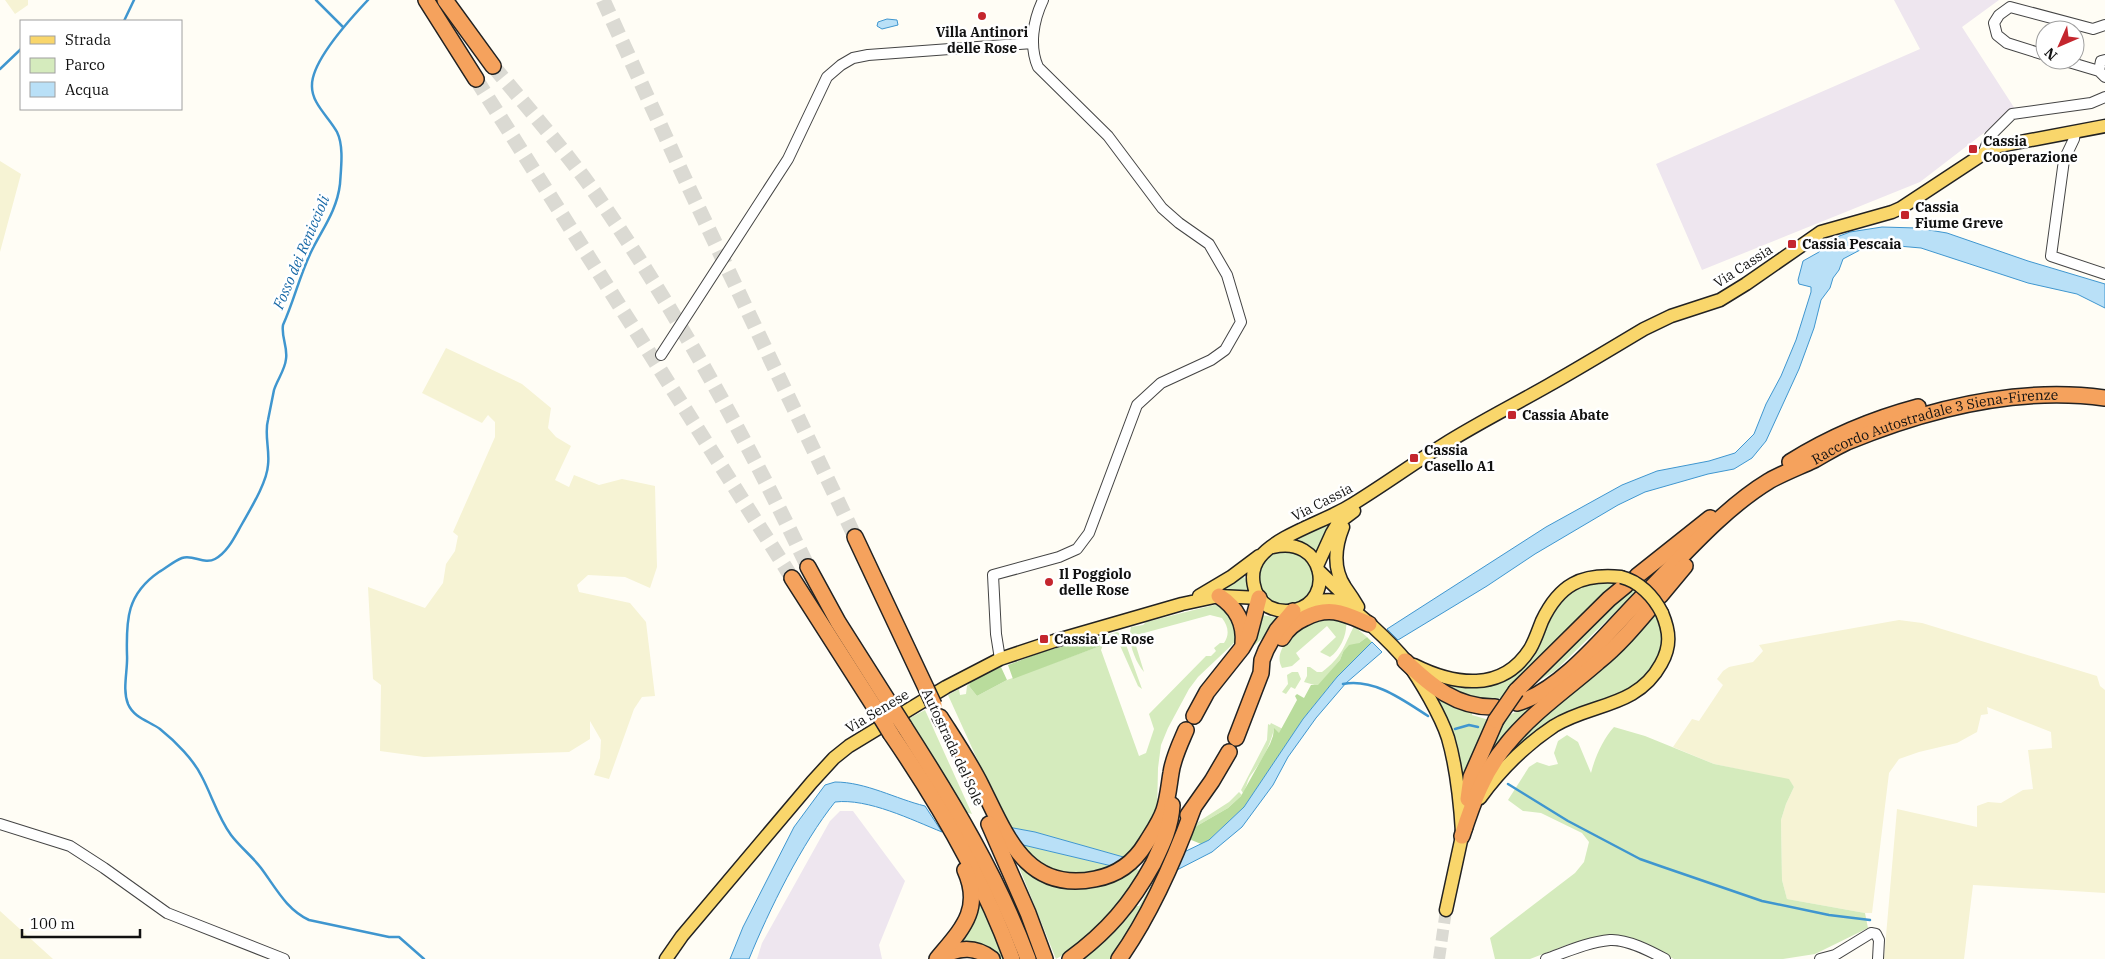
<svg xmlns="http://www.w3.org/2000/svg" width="2105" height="959" font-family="'IBM Plex Serif',serif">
	<rect width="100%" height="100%" fill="#fffdf5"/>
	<path fill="#eee6ef" d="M1894,0H1999L1962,27L2015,109L1920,182L1702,270L1656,164L1920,49Z
		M840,811H853L905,881L879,945L882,959H757L762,943L830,821Z"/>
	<path fill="#f6f3d4" d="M5,0H28V5L15,14Z
		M0,161L21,174L0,252Z
		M446,348L522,384L551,408L548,428L556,437L571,446L555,480L569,487L574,475L599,485L622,479L655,486L657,567L650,588L625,577L588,575L577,585L579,592L630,603L646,622L655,696L642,697L634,709L609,779L594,775L600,758L601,740L590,721V739L569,752L424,757L380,751L381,685L373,679L368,587L425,608L443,583L446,564L455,551L458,536L453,532L495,437V422L488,415L482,423L422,393Z
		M1899,620L1922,623L2097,676L2100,686L2105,690V893L1973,885L1964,959H1884L1897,809L1977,827V806L1988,802L2001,803L2023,790L2033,789L2028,750L2052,748L2051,732L1987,707L1988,714L1981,715L1977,732L1957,743L1919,752L1899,759L1889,773L1872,913H1865L1787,899L1782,880L1781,820L1786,804L1794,787L1789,780L1714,764L1673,747L1692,719L1699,721L1723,685L1717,679L1723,671L1729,667L1753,662L1763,651L1759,645Z
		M0,911L53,959H0Z"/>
	<path fill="#d5ebbd" d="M1345,510V513L1317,554L1311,547L1298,540L1299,538Z
		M1259 578a27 27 0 1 1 54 0a27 27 0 1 1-54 0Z
		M1243,576L1246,579L1249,593L1198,597Z
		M1620,581L1504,698C1473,701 1460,696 1435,679L1504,677L1545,627L1559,602L1573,590L1589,582Z
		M1629,586L1637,591L1555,671L1527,688Z
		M1214,605C1232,606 1236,628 1235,642L1198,677L1189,689L1168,728L1161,745L1158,768L1157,813L1127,858L1035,832L1008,827L948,695L959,689L960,695L966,694L967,686L971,680L969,686L977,696L1007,680L1103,645L1104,636L1117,632L1121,634L1124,639L1142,689L1138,686L1118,641L1103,645L1101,650L1139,756L1146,753L1154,729L1149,714L1206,656H1211L1216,651L1214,648L1220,643H1224C1230,634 1228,626 1222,618L1210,615L1133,636L1144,672C1135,661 1127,641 1131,627L1143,625L1146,622Z
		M1657,614C1669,638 1660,668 1638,685C1629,691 1617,695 1607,700C1573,716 1536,729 1507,755L1525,731L1629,643Z
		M1262,615L1280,618L1271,630L1255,645L1253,643Z
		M1321,617L1346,619C1348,633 1341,649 1330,657L1320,652L1336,637L1327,626L1296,653L1300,659L1292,666L1282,668C1276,657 1282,648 1288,638L1291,640C1296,626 1309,622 1321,617Z
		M1354,626L1367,637L1359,643L1343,652L1340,660L1318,686L1304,682L1307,676V667H1310L1317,672H1322C1342,657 1344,646 1354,626Z
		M1292,672H1298L1301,679L1295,689L1291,687L1286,694L1282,692L1288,684L1287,675Z
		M1433,695L1452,706L1472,712V715L1489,720L1464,791Z
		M1543,700L1476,774L1507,716Z
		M925,710L972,814L965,812L906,720Z
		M1271,723L1283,729L1279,734L1274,729C1270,746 1262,761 1251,775C1247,780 1247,787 1243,793L1241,790L1267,740L1268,724L1270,725Z
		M1614,727L1645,736L1714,764L1789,779L1794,787L1786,804L1781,820L1782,880L1787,899L1865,913L1868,928L1815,954L1783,959H1674L1632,939L1602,937L1569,944L1530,959H1495L1490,938L1575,873L1584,862L1589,842L1582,833L1541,813L1523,811L1508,800L1529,767L1537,762L1549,766L1558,764L1554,753L1558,741L1567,735L1578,742L1591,773C1595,757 1603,739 1614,727Z
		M1239,792L1242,795L1228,808L1195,827L1198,822L1229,802Z
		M1019,844L1116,867L1086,877L1045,870Z
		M1021,866C1046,885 1079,897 1110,883C1118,879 1125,873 1133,868L1140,870C1122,905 1091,940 1056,959L1019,867Z
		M1154,881L1155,883L1144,906L1112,959H1079C1101,945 1122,928 1136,906H1139Z
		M979,901L992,926L1004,959H998L959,944L972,927Z"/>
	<path fill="#b9dc9c" d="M1104,636L1103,645L1013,679L1008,665L1045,651Z
		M1367,637L1372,642L1337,677L1303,719L1244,807L1209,840L1201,844L1189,839L1195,827L1228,808L1241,796L1270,744L1273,736L1274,728L1279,733L1297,700L1295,696L1297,694L1304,698L1311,685H1318L1340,660L1343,652L1349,645L1359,643Z
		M1001,667L1007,680L977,696L969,686L971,680Z"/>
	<path fill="#b9e0f7" stroke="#3f96cf" d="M887,19L897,20L898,25L882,29L877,26L878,22Z
		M1882,227L1917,228L1947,233L2028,261L2105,284V308L2077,294L2028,283L1921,248L1887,245L1860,250L1843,259L1839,270L1833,278L1830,288L1821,300L1814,328L1799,369L1766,441L1752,458L1734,469L1708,474L1645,492L1618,505L1535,554L1487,586L1398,640L1387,629L1546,527L1622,485L1657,471L1709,461L1735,453L1754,434L1766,404L1781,376L1796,340L1811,292V287L1799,284L1798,280L1803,261L1819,252L1829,240L1850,232Z
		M1372,642L1382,652L1346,683L1316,718L1288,757L1273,785L1242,827L1212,852L1173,872L1182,853L1209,840L1244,807L1303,719L1337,677Z
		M835,782C866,782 896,799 925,806L942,832C912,820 868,798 835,802C802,843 769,910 749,959H730L743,927L794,827L825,785Z
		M1008,827L1035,832L1127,858L1116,867L1019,844Z"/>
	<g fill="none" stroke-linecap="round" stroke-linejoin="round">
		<path stroke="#3f96cf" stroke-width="2.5" d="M316,0L343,27
			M368,0C351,18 312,60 312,85C311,103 329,117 337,132C344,146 341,168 340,184C337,210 323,228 312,250C300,274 294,301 283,325C281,337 288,347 286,359C285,370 277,380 274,390C272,400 270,410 268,420C264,434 270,450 268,465C267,482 251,508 242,524C235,536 228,552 215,559C204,565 193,554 182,558C174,561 166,568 159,572C127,594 126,619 127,655C128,670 122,689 128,704C134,718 149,721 160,729C175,741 194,760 202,777C212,796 218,817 231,835C240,847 252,856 261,868C276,888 286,909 309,920L389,937H399L424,959
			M124,21L134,0
			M0,69L21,49
			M1343,684C1374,678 1403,700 1428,716
			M1455,729L1469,725L1478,727
			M1508,784L1568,821L1640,859L1660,866L1762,901L1829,915L1870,920"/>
		<path stroke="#dbdad3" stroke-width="12" stroke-dasharray="12 6" stroke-linecap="butt" d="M1439,959L1446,910"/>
		<path stroke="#dbdad3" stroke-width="15" stroke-dasharray="15 8" stroke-linecap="butt" d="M603,0L690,190L855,537
			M493,66C527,107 562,147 593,190C676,309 745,437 808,567
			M476,79L792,578"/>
		<g stroke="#444" stroke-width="12">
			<path id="minor" d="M2045,55L2007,43L1997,35L1994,23L1999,15L2010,7L2093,29L2105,25
				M2062,60L2099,71L2105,77
				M2099,71L2101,61L2105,60
				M2075,132L2074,139L2064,160L2051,256L2105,274
				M1983,154L1990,136L2012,114L2091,103L2105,97
				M661,355L788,159L827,77L841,65L853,58L868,55L1033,43
				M1000,659L996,634L993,575L1059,557L1077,549L1089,533L1137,405L1161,383L1211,360L1225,350L1241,322L1227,275L1209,244L1179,223L1162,208L1108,136L1038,67C1029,46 1033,21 1043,0
				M0,824L70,846L104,868L167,913L284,959
				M1546,959C1566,952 1588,942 1610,940C1627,939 1650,951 1665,959
				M1820,959L1835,955L1871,933L1876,934L1879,940L1878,959"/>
		</g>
		<g stroke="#222" stroke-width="15">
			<path id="major" d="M1343,527C1335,547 1333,569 1345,587C1350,594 1354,600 1358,607
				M1273,547C1324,535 1336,600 1295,610C1286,612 1277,611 1269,607C1252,597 1248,572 1260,557C1278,535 1323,522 1348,507C1381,487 1411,465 1443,445C1478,423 1514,405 1549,385C1581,367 1612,348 1644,329L1671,316L1720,300L1746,284L1821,232L1892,212L1901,208L1983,154L1999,146L2105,126
				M1317,566L1332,533L1338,523L1354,511
				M1319,571L1346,597
				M1199,596L1231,577L1259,556
				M1310,602C1319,601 1328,599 1337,601C1354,606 1394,646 1406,661C1420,680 1441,716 1448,738C1457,769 1460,800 1462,832
				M1414,665C1454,685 1502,693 1530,649C1535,641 1538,631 1542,621C1559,585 1581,573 1621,577
				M1480,798C1501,769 1524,746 1554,726C1591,703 1637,708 1661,664C1671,646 1670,632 1662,613
				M1446,910L1462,836L1466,828
				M666,959L682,936L812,782L834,758L849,746L946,687L1000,659L1054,641L1182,604L1219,596L1259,598"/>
		</g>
		<g stroke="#222" stroke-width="18">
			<g id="highway">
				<path d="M426,0L476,79"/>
				<path d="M445,0L493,66"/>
				<path d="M1790,462C1830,437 1873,419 1918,407"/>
				<path d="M855,537L926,688"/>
				<path d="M808,567L838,622L890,704"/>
				<path d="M1637,576L1710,518"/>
				<path d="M792,578L877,711"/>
				<path id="s1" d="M1652,587C1687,551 1726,507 1769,481C1783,473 1799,467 1814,460C1825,454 1836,447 1847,442C1927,409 2018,386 2105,398"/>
				<path d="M1219,596C1236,607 1245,623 1243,644"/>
				<path d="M1660,596L1685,566"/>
				<path d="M1282,638C1287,629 1296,622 1305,618C1330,605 1345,614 1369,624"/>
				<path d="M1405,661C1431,686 1457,708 1495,707"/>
				<path d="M1516,691L1609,599L1626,585"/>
				<path d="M1517,703C1562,691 1609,630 1642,597"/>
				<path d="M1194,716L1207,692L1242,648L1249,636L1259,598"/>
				<path d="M940,717C954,739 969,761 981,785C1006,835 1026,893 1095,879C1117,875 1134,863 1146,843C1152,833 1160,822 1164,810C1168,798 1169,785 1171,773C1173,758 1180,744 1186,730"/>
				<path d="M904,726C952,801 997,875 1028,959"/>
				<path d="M891,734C939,804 983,879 1012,959"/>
				<path d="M1236,738L1261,673L1262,660L1266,650L1277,630L1293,611"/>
				<path d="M1468,799L1471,777L1496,720"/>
				<path d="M1188,815L1212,781L1229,752"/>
				<path d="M989,824L1028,913L1045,959"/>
				<path d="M1462,836C1473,802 1484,771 1507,744C1533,712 1567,689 1598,662C1618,646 1635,626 1651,607"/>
				<path d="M942,956C960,947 976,946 992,959"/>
				<path d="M937,959C961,930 983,910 965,870"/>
				<path d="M1070,959C1107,932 1131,904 1153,864C1162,845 1171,827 1172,805"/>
				<path d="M1119,959C1151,914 1174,861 1193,809"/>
			</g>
		</g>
		<use href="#minor" stroke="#fff" stroke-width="10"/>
		<use href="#major" stroke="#f9d66b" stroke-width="12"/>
		<use href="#highway" stroke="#f5a25d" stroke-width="15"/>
		<g stroke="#222" stroke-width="15" stroke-linecap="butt">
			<path id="major-bridge" d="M1621,577C1639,581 1654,597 1662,613"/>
		</g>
		<g stroke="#222" stroke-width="18" stroke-linecap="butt">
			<path id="highway-bridge" d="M926,688L934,705
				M890,704L904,726
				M877,711L891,734
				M1496,720L1516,691"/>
		</g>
		<use href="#major-bridge" stroke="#f9d66b" stroke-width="12"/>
		<use href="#highway-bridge" stroke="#f5a25d" stroke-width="15"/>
	</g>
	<g fill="#c4262e" stroke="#fff" stroke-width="2">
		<circle cx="982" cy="16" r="5"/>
		<rect x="1968" y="144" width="10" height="10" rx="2.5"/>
		<rect x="1900" y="210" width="10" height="10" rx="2.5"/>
		<rect x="1787" y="239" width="10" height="10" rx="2.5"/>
		<rect x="1507" y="410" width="10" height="10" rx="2.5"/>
		<rect x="1409" y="453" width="10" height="10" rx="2.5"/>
		<circle cx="1049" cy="582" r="5"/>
		<rect x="1039" y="634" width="10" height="10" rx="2.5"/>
	</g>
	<g text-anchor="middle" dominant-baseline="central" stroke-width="5" stroke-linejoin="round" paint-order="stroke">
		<g font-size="14" font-weight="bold" fill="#111" stroke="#fff" text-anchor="start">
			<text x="982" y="32" text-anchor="middle">Villa Antinori<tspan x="982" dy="16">delle Rose</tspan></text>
			<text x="1983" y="141">Cassia<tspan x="1983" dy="16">Cooperazione</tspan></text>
			<text x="1915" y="207">Cassia<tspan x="1915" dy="16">Fiume Greve</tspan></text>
			<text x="1802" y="244">Cassia Pescaia</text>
			<text x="1522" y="415">Cassia Abate</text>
			<text x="1424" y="450">Cassia<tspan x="1424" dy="16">Casello A1</tspan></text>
			<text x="1059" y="574">Il Poggiolo<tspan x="1059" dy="16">delle Rose</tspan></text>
			<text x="1054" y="639">Cassia Le Rose</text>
		</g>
		<g font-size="14" fill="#111" stroke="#fff">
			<text transform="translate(1743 266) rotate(-33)">Via Cassia</text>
			<text stroke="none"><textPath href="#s1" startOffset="335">Raccordo Autostradale 3 Siena-Firenze</textPath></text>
			<text transform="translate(1322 502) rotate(-27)">Via Cassia</text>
			<text transform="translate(877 711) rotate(-31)">Via Senese</text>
			<text transform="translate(953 747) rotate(65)">Autostrada del Sole</text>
		</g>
		<g font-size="15" font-style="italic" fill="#1768a6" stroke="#fff">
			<text transform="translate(301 252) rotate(-67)">Fosso dei Reniccioli</text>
		</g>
	</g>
	<rect x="20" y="20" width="162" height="90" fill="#ffffff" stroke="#a0a0a0"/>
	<rect x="30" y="36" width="25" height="8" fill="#f9d66b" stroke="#a0a0a0"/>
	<text x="65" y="45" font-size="15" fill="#111111">Strada</text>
	<rect x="30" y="58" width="25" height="15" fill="#d5ebbd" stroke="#a0a0a0"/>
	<text x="65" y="70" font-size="15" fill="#111111">Parco</text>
	<rect x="30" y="82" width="25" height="15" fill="#b9e0f7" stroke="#a0a0a0"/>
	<text x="65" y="95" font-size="15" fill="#111111">Acqua</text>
	<g transform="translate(2060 45) rotate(225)"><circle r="24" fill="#ffffff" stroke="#a0a0a0"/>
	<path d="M0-4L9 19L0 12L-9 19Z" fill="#c4262e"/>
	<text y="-8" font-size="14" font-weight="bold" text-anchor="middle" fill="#111111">N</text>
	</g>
	<path d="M22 929v8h118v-8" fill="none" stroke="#111111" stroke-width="2.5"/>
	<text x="30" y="929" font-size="15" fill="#111111" stroke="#ffffff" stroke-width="4" paint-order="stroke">100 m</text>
</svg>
